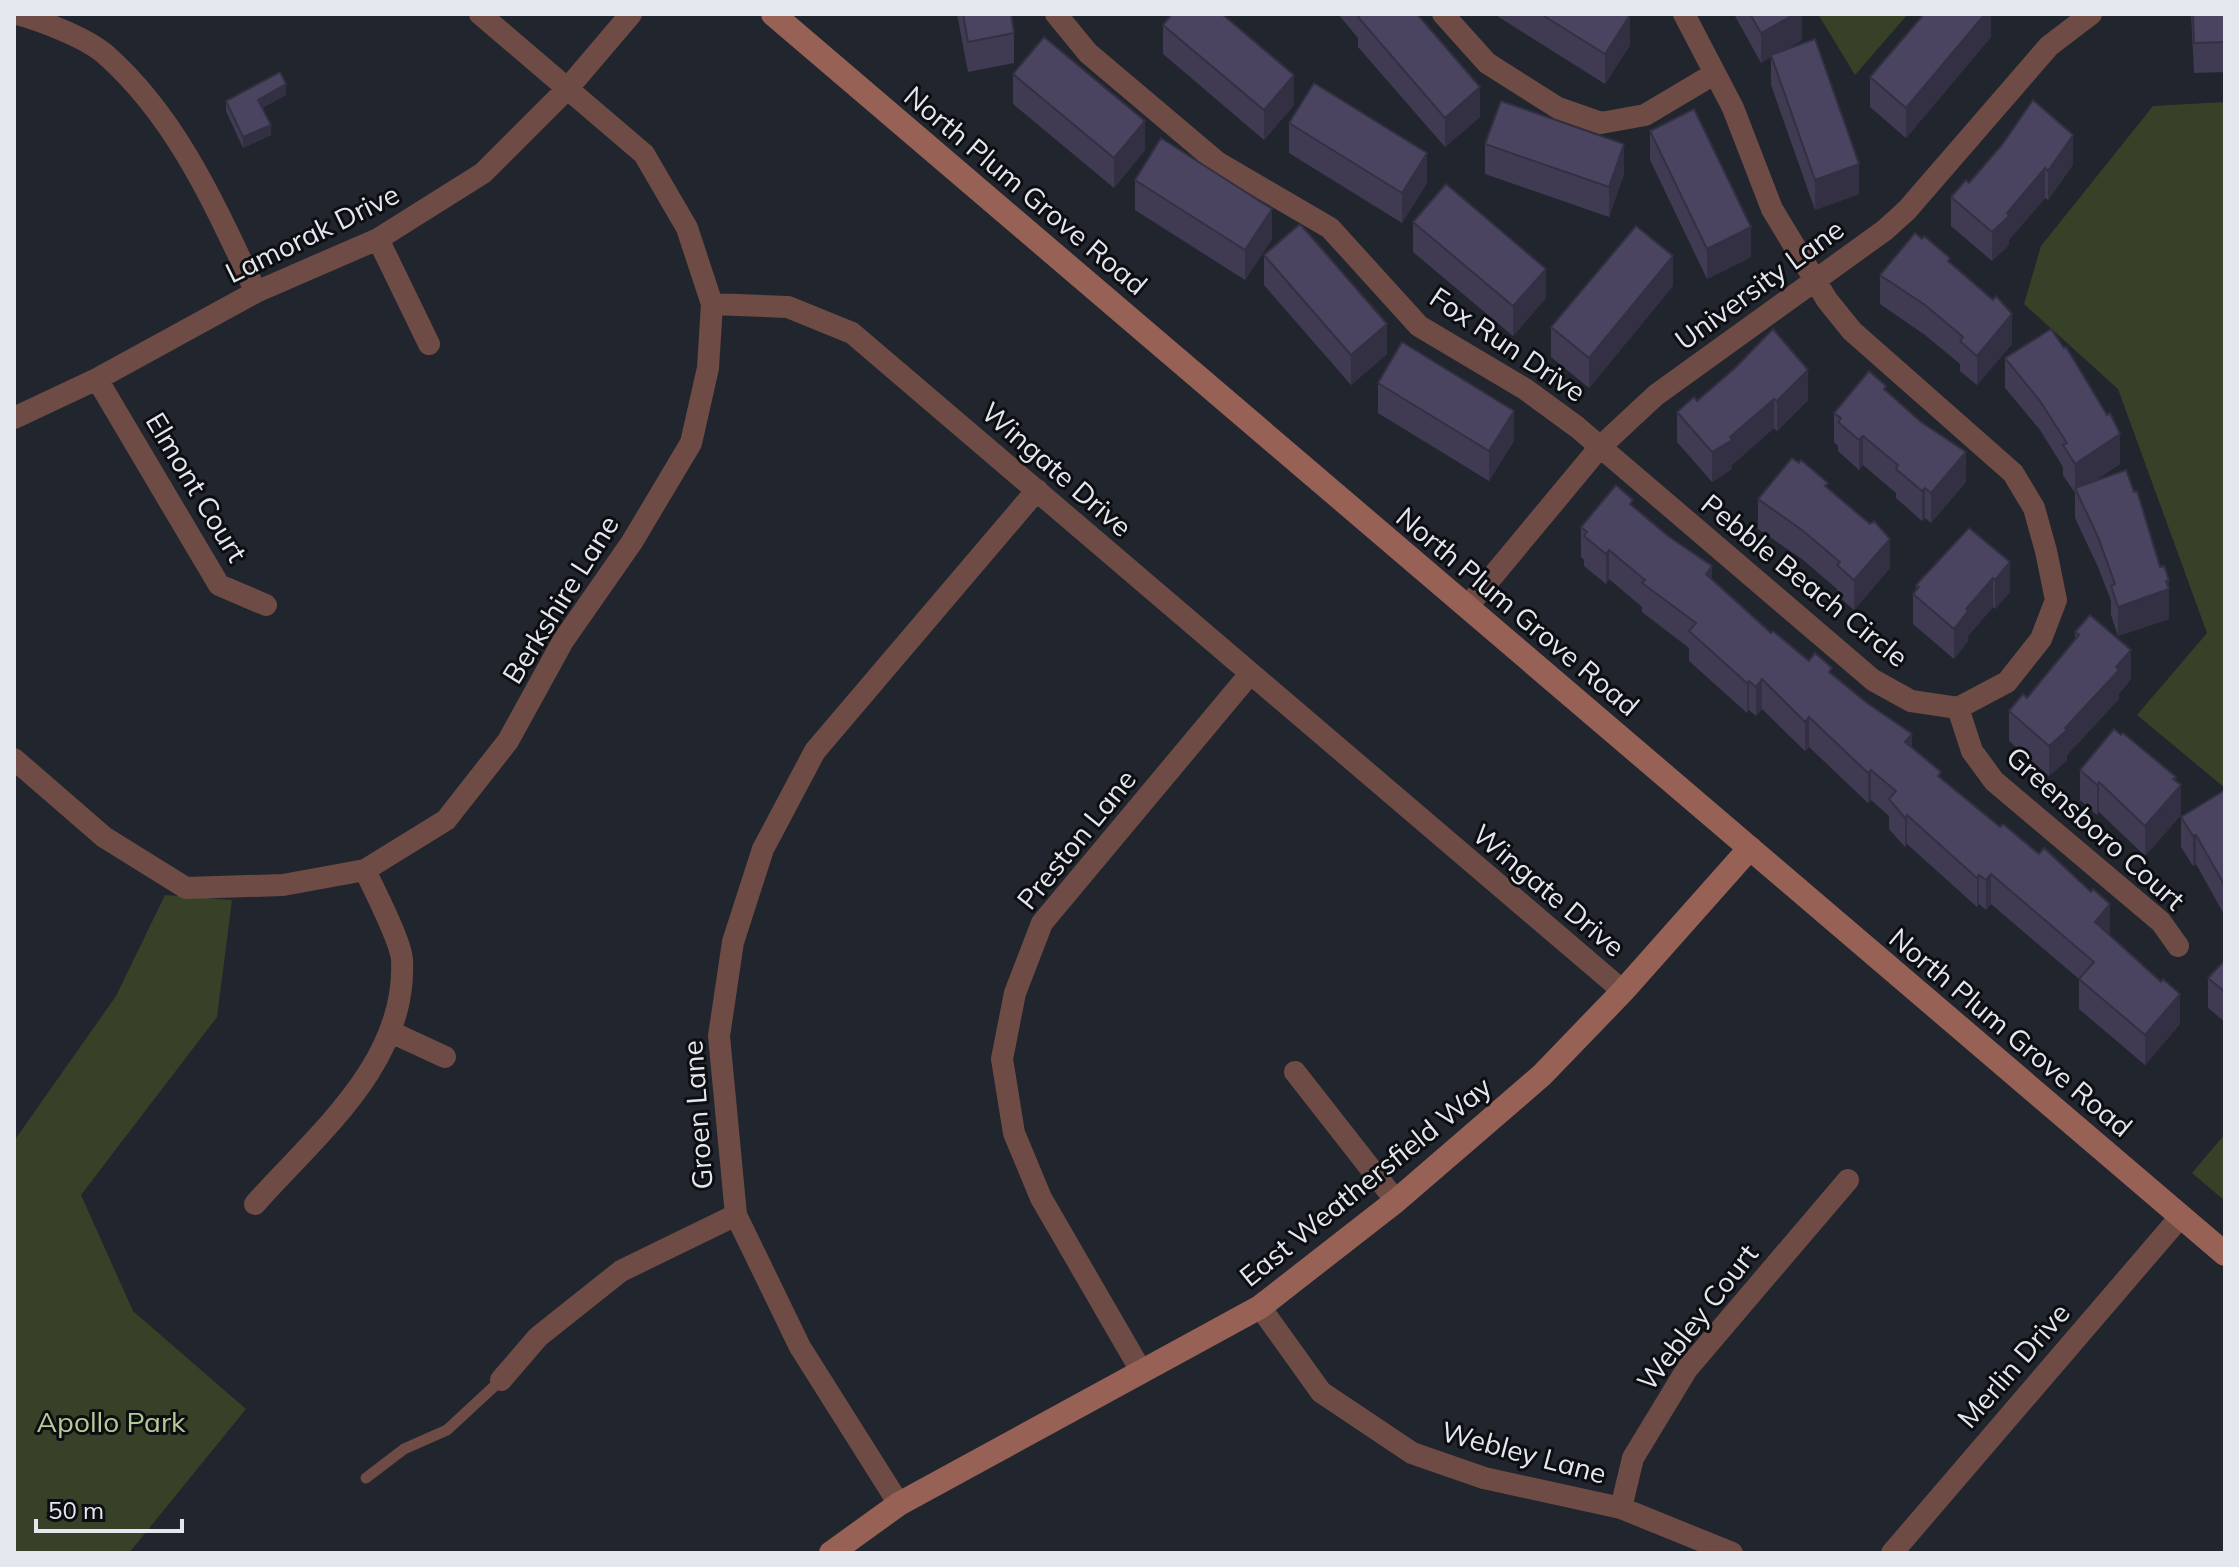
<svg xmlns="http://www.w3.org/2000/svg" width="2239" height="1567" font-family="Mulish,sans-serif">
	<rect width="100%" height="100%" fill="#21252e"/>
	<path fill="#374128" d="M1818,14H1908L1855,75Z
		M2225,102V788L2137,715L2207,633L2118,389L2024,304L2041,246L2153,106Z
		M165,895L232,900L217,1017L81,1195L133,1311L246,1409L129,1553H14V1141L116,996Z
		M2225,1134V1201L2192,1173Z"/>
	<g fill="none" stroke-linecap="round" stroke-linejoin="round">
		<path stroke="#6e4c45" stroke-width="11" d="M366,1478L404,1449L447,1430L501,1380"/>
		<path stroke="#6e4c45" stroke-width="22" d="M17,14C42,21 87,38 106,55C178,119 216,208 256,292
			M480,14L644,154L687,228L712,304L788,307L852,333L1623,991
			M1056,14L1088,53L1217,162L1330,228L1419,326L1525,389L1577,427L1873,680L1911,701L1958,708L2007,682L2041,639L2056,600L2046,551L2034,508L2013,473L1852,331L1827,300L1772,209L1733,108L1684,14
			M1443,14L1487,63L1558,108L1601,123L1645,115L1714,74
			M378,239L429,344
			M97,379L219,585L266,605
			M14,418L97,379L256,292L378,239L483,173L568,88L631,14
			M1467,607L1599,448L1656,395L1885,230L1907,210L2049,46L2091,14
			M1958,708L1972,751L1994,781L2161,922L2178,946
			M14,759L104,837L186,888L283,885L365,870L446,820L508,741L563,641L632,542L691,443L708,368L712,304
			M391,1032L445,1057
			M1295,1072L1396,1201
			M255,1204C317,1134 407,1063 402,960C401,941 374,890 365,870
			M1260,1307L1321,1392L1412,1453L1484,1478L1621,1508L1732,1553
			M1140,1369L1041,1198L1014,1133L1002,1059L1015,993L1042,923L1249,675
			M501,1380L538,1337L621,1271L736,1215
			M899,1504L800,1347L736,1215L719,1036L733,942L763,849L815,751L1037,490
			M1621,1508L1633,1458L1687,1369L1848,1180
			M1892,1553L2181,1216"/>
		<path stroke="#976156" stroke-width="24" d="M773,14L2225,1254
			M831,1553L899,1504L1260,1307L1396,1201L1542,1075L1623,991L1750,848"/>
	</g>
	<path fill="#403a53" d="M957,14H1011L1014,33V63L968,72Z
		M1338,14H1417L1480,117L1445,147L1358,47V38Z
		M1494,14H1628L1630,45L1605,84Z
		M1734,14H1802V40L1783,51L1859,194L1815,210L1771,85V57L1761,63Z
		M1991,14V37L1906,138L1870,107V77Z
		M2191,14H2225V72L2194,73Z
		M1163,25L1294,105L1264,140L1163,54Z
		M1013,74L1145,150L1114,188L1013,104Z
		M286,95L262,108L271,135L243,148L226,111V101Z
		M1289,123L1427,183L1402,223L1289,153Z
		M1650,131L1751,257L1707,279L1650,160Z
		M1485,144L1624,174L1609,217L1485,174Z
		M2002,145L2073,165L2048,200L2045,198L2009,240V245L1992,261L1951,226V197L1969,183Z
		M1135,180L1272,239L1245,280L1135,210Z
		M1413,222L1546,298L1513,336L1413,252Z
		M1264,255L1387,354L1351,385L1264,285Z
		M1950,264L2012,344L1977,385L1960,371V364L1925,335L1880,304V275Z
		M1673,286L1589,388L1551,357V327Z
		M2005,358L2120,464L2093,482L2160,567L2169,580V619L2118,636L2111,615V601L2098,567L2075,518V493L2063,475V467L2040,430L2005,388Z
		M1735,368L1808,400L1777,431L1774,428L1732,465V469L1712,482L1677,442V412L1697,401Z
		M1378,383L1514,441L1489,481L1378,413Z
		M1886,392L1966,482L1931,523L1925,518L1922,521L1896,498V493L1863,465L1859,470L1838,451V446L1834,442V413Z
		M1828,488L1890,568L1854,610L1837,595V589L1802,559L1758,529V499Z
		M1633,506L1771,633L1809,661L1832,674L1912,748L1941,778L2110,934L2109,935L2180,1024L2145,1065L2079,1009V979L1991,904L1986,910L1979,904L1977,907L1907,844L1905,847L1889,829V816L1871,800L1868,803L1809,747L1805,751L1762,709L1756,716L1749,710L1747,713L1689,661V648L1642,612V607L1609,579L1606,584L1584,566V560L1581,557V527Z
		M1969,528L2010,592L1995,609L1993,607L1968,636V641L1954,659L1913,624V594L1916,590V585Z
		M2075,632L2131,679L2119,694V699L2067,755V760L2049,776L2009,741V711L2027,698L2075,639Z
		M2080,770L2176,781L2181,815L2145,856L2099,812L2097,815L2080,800Z
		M2225,790V916L2196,864L2193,866L2181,847V817Z
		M2225,960V1022L2208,1008V978Z"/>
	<path fill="#343043" d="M1795,14H1802V40L1761,63V33Z
		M1985,14H1991V37L1906,138V108Z
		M1630,15V45L1605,84V54Z
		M1294,75V105L1264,140V110Z
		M286,84V95L258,110V100Z
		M1480,87V117L1445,147V118Z
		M1145,121V150L1114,188V158Z
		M271,125V135L243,148V137Z
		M2073,135V165L2048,200V171Z
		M1624,144V174L1609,217V187Z
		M1427,153V183L1402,223V193Z
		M1859,164V194L1815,210V180Z
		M2045,168V198L2009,240V245L1992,261V232Z
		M1272,209V239L1245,280V250Z
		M1751,227V257L1707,279V249Z
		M1673,256V286L1589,388V358Z
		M1546,269V298L1513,336V306Z
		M2012,314V344L1977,385V356Z
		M1387,324V354L1351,385V355Z
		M1808,370V400L1777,431V401Z
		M1774,399V428L1732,465V469L1712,482V452Z
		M1514,411V441L1489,481V451Z
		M2120,434V464L2077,492L2075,488V493V464Z
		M1863,436V465L1859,470V440Z
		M1966,452V482L1931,523V493Z
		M1925,488V518L1922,521V491Z
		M1890,539V568L1854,610V580Z
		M1609,550V579L1606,584V554Z
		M2010,562V592L1995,609V580Z
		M1712,566V596L1706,574Z
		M1993,578V607L1968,636V641L1954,659V629L1966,609Z
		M2169,580V619L2118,636V607Z
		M2131,650V679L2119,694V699L2067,755V760L2049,776V746Z
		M1762,679V709L1756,716V687Z
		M1749,681V710L1747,713V683Z
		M1809,717V747L1805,751V722Z
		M1912,734V764L1905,742Z
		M1871,770V800L1868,803V773Z
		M2176,777V791L2181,785V815L2145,856V826Z
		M2099,782V812L2097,815V785Z
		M1907,815V844L1905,847V818Z
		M2196,835V864L2193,866V836Z
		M1991,874V904L1986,910V880Z
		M1979,875V904L1977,907V878Z
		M2110,904V934L2095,952V922Z
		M2180,994V1024L2145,1065V1035Z"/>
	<path fill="#4b4460" stroke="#343043" stroke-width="2" d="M963,14H1011L1014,33L968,42Z
		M1172,14H1222L1294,75L1264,110L1163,25Z
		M1362,14H1417L1480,87L1445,118L1358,17Z
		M1541,14H1628L1630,15L1605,54Z
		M1750,14H1795L1761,33Z
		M1924,14H1985L1906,108L1870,77Z
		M2193,14H2225V42L2194,43Z
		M1044,37L1145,121L1114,158L1013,74Z
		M1815,39L1859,164L1815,180L1771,55Z
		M280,72L286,84L258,100L271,125L243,137L226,101Z
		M1314,83L1427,153L1402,193L1289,123Z
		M2033,100L2073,135L2048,171L2045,168L2007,213L2009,216L1992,232L1951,197L1966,180L1969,183L2002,145Z
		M1501,101L1624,144L1609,187L1485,144Z
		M1694,109L1751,227L1707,249L1650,131Z
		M1161,138L1272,209L1245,250L1135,180Z
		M1446,184L1546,269L1513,306L1413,222Z
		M1300,224L1387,324L1351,355L1264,255Z
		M1636,226L1673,256L1589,358L1551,327Z
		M1915,233L1922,239L1924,236L1950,258L1948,261L1993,300L1996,296L2012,314L1977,356L1960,341L1963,337L1925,305L1880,275Z
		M1773,329L1808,370L1777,401L1774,399L1730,437L1732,440L1712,452L1677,412L1694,397L1697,401L1735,368Z
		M2051,329L2064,348L2066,347L2107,415L2110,413L2120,434L2075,464L2063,445L2067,443L2040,401L2005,358Z
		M1402,342L1514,411L1489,451L1378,383Z
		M1869,371L1886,386L1884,389L1921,422L1966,452L1931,493L1925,488L1922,491L1896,469L1898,465L1863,436L1859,440L1838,422L1841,418L1834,413Z
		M1792,458L1799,463L1801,460L1828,483L1825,486L1870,524L1874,521L1890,539L1854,580L1837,565L1840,562L1802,530L1758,499Z
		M2126,470L2134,492L2137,491L2160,567L2164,566L2169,580L2166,581L2169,589L2118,607L2111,586L2115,584L2098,537L2075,488Z
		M1616,485L1633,500L1630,504L1668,536L1712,566L1706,574L1771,633L1773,631L1809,661L1815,653L1832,668L1829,672L1867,703L1912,734L1905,742L1941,772L1938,776L2000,827L2003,824L2039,854L2044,848L2091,892L2093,889L2110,904L2095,922L2161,982L2163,979L2180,994L2145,1035L2079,979L2094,962L1991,874L1986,880L1979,875L1977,878L1907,815L1905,818L1889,799L1896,791L1871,770L1868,773L1809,717L1805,722L1762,679L1756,687L1749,681L1747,683L1689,631L1696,623L1642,583L1645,580L1609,550L1606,554L1584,536L1587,532L1581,527Z
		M1969,528L2010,562L1995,580L1993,578L1966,609L1968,611L1954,629L1913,594L1919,587L1916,585Z
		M2090,615L2131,650L2116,667L2119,670L2065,728L2067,730L2049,746L2009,711L2023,694L2027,698L2079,635L2075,632Z
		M2114,729L2121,735L2123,733L2176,777L2173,779L2181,785L2145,826L2099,782L2097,785L2080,770Z
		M2225,790V886L2196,835L2193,836L2181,817Z
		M2225,960V992L2208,978Z"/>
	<g text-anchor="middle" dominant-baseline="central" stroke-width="6" stroke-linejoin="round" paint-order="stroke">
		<g font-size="28" fill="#e4e7ee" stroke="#0c0e12">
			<text transform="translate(1026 190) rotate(40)">North Plum Grove Road</text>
			<text transform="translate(312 233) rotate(-26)">Lamorak Drive</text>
			<text transform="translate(1759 284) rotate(-36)">University Lane</text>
			<text transform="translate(1508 344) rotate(34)">Fox Run Drive</text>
			<text transform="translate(1057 469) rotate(41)">Wingate Drive</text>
			<text transform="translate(197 487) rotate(59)">Elmont Court</text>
			<text transform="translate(1805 580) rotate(39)">Pebble Beach Circle</text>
			<text transform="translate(560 599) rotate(-58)">Berkshire Lane</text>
			<text transform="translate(1518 611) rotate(40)">North Plum Grove Road</text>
			<text transform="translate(2096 828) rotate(42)">Greensboro Court</text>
			<text transform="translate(1076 839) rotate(-51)">Preston Lane</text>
			<text transform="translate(1549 890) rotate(40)">Wingate Drive</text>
			<text transform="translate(2011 1032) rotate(40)">North Plum Grove Road</text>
			<text transform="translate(697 1115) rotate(-94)">Groen Lane</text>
			<text transform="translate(1365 1181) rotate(-39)">East Weathersfield Way</text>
			<text transform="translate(1697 1317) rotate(-52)">Webley Court</text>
			<text transform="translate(2013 1365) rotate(-49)">Merlin Drive</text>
			<text transform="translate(1524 1452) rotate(15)">Webley Lane</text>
		</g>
		<g font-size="28" fill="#b5cb95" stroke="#0c0e12">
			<text x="111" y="1421">Apollo Park</text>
		</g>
	</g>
	<rect width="2239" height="1567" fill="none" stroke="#e4e7ee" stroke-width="32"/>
	<path d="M36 1519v12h146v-12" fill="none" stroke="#e4e7ee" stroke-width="4"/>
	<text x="48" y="1519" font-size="24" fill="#e4e7ee" stroke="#0c0e12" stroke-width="6" paint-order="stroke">50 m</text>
</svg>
